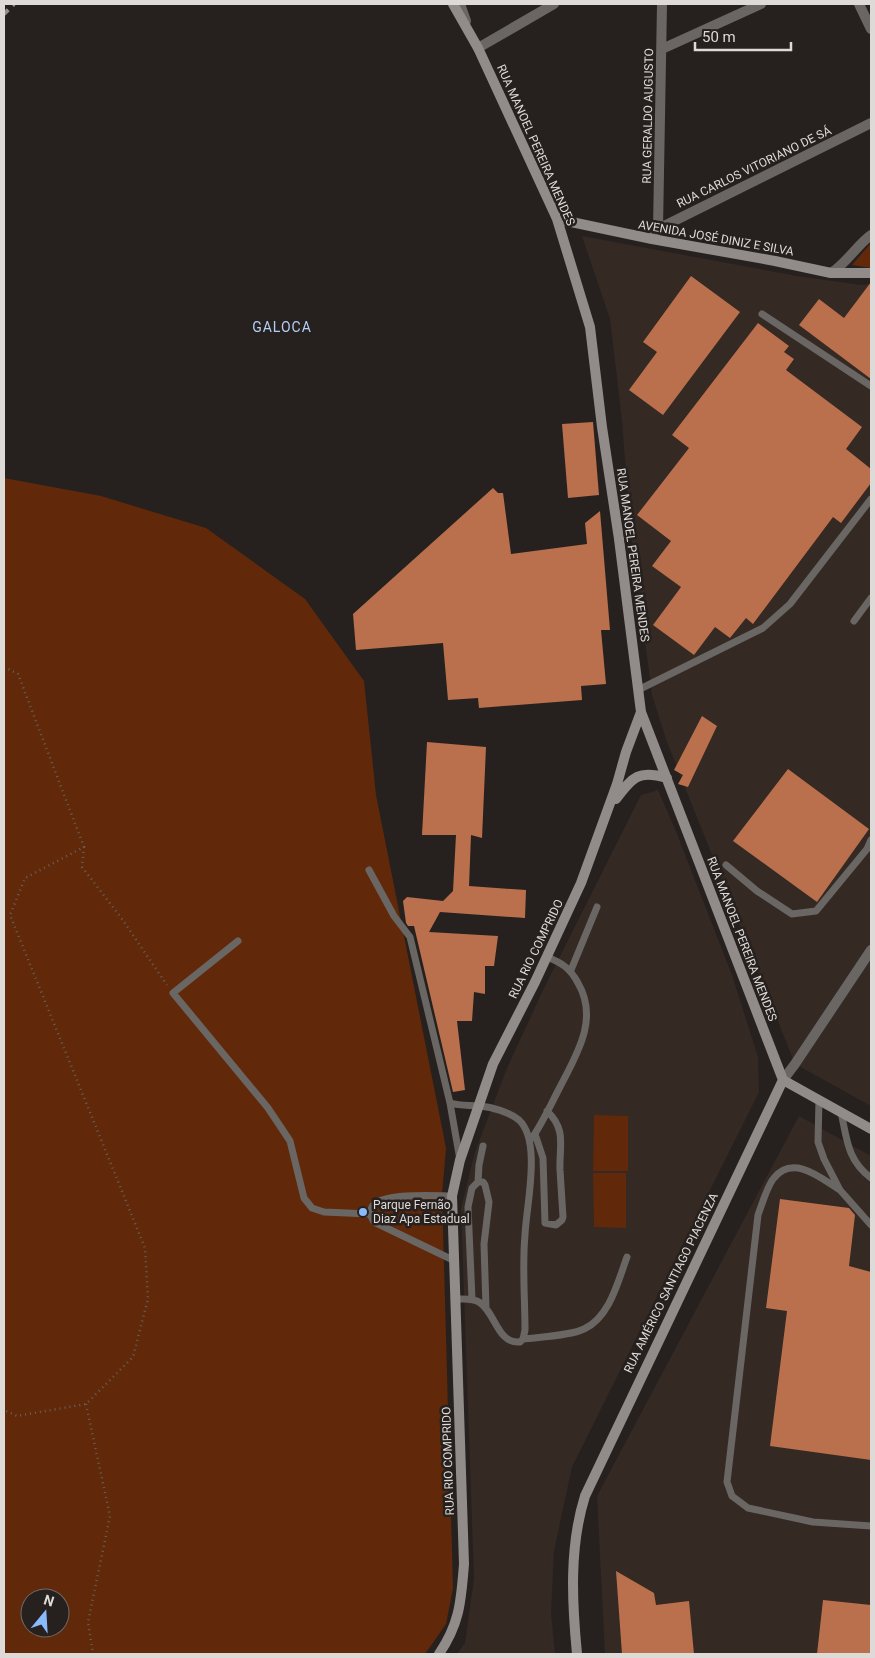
<svg xmlns="http://www.w3.org/2000/svg" width="875" height="1658" font-family="Roboto,sans-serif">
	<rect width="100%" height="100%" fill="#26211e"/>
	<path fill="#342923" d="M582,236L797,276L861,285L871,284V1106L795,1064L667,742L652,695L650,679L631,536L622,421L610,319Z
		M658,790L675,829L732,975L758,1057L759,1092L572,1467L554,1551L551,1613L555,1654H457L465,1643L474,1579L461,1208L475,1152L507,1068L544,988L641,795Z
		M799,1116L871,1156V1654H605L597,1496Z"/>
	<path fill="#612909" fill-rule="evenodd" d="M871,243V268L852,265Z
		M4,478L101,496L206,528L305,599L364,681L376,795L446,1148L442,1194L453,1588L446,1624L425,1654H4ZM30,1598H60V1628H30Z
		M594,1115L628,1116V1171H593Z
		M593,1173H626V1228L594,1227Z"/>
	<path fill="#ba704c" d="M691,276L740,312L663,415L629,390L657,352L643,342Z
		M871,282V379L799,325L819,299L844,318Z
		M758,323L789,346L784,352L794,359L786,370L862,427L846,449L871,469V483L841,523L833,517L753,624L746,618L730,638L715,627L694,655L653,625L681,587L652,566L671,541L637,515L689,448L672,435Z
		M593,422L599,495L568,498L562,424Z
		M493,488L498,493H503L511,554L587,544L585,523L600,511L610,630H601L606,684L581,686L582,700L479,708L478,698L448,700L443,643L356,650L353,614Z
		M702,716L717,726L688,787L678,784L683,775L674,770Z
		M427,742L486,747L482,838L471,835L469,886L526,890L525,918L440,912L429,932L498,936L494,966H485V994L474,992L472,1021H457L465,1090L453,1092L414,926H408L406,923L403,901L407,897L443,901L453,891L456,835H422Z
		M788,769L869,829L817,902L733,841Z
		M780,1199L849,1208L855,1215L849,1266L871,1272V1460L770,1446L787,1311L766,1308Z
		M616,1571L654,1593L656,1605L689,1601L694,1654H622Z
		M823,1600L871,1605V1654H817Z"/>
	<g fill="none" stroke-linecap="round" stroke-linejoin="round">
		<path stroke="#65605e" stroke-width="2.5" stroke-dasharray="1 4" stroke-linecap="butt" d="M4,667L18,674L84,847L25,878L10,915L145,1248L148,1299L133,1357L86,1404L17,1416L4,1410
			M84,847L82,867L122,919L167,985
			M86,1404L110,1516L88,1622L93,1654"/>
		<path stroke="#696664" stroke-width="7" d="M762,314L871,386
			M854,621L871,598
			M638,690L763,628L790,604L871,499
			M726,865L757,891L792,914L816,911L867,849L871,840
			M369,870L394,916L410,937L450,1103L460,1160
			M238,941L173,993L268,1108L290,1141L304,1198L312,1208L324,1212L370,1214
			M571,970L597,907
			M819,1100L818,1142L824,1159L840,1190L871,1225
			M450,1103C460,1106 469,1105 480,1106C492,1107 509,1112 519,1120C542,1141 526,1207 525,1235C522,1266 525,1299 525,1330L523,1339L520,1342C497,1344 496,1313 479,1302C473,1298 464,1299 456,1299
			M841,1112C847,1139 847,1160 871,1178
			M535,1134L543,1158L545,1223L556,1225L562,1220L563,1217C562,1201 561,1185 560,1170C559,1146 567,1130 547,1111
			M532,1138C543,1122 551,1104 560,1087C577,1054 599,1019 578,983C570,968 562,963 547,957
			M483,1146L479,1165L478,1182H483L485,1185L489,1202L484,1244L486,1308
			M840,1190C821,1178 793,1154 774,1178C767,1186 762,1205 758,1215L727,1482L732,1496L748,1508L813,1522L871,1526
			M452,1196C437,1196 380,1192 372,1207C369,1212 371,1217 374,1222L455,1261
			M472,1299L468,1207L472,1188L478,1182
			M523,1339C539,1337 570,1336 584,1329C610,1317 618,1281 627,1257"/>
		<path stroke="#696664" stroke-width="10" d="M460,4L466,21
			M859,4L871,29
			M478,48L554,4
			M662,49L761,4
			M658,229L662,4
			M652,239L658,229L871,123
			M831,273C847,263 856,246 871,235
			M783,1080L795,1064L871,950"/>
		<path stroke="#918c8a" stroke-width="10" d="M453,4L478,48L557,219L590,327L602,427L619,539L641,712L783,1080
			M557,219L652,239L775,261L831,273H871
			M616,799C633,776 639,770 667,778
			M783,1080L871,1129
			M439,1654C460,1623 461,1601 464,1564L452,1196L460,1160L493,1064L535,982L581,883L617,784L626,752L641,712
			M577,1654C572,1602 569,1547 585,1496L783,1080"/>
		<path stroke="#938f8d" stroke-width="4" stroke-dasharray="6 6" stroke-linecap="butt" d="M4,14L14,4"/>
	</g>
	<circle fill="#89bafc" stroke="#26211e" stroke-width="2" cx="363" cy="1212" r="5"/>
	<g text-anchor="middle" dominant-baseline="central" stroke-width="5" stroke-linejoin="round" paint-order="stroke">
		<g font-size="12" fill="#dedad8" stroke="#26211e">
			<text transform="translate(648 116) rotate(-89)">RUA GERALDO AUGUSTO</text>
			<text transform="translate(536 145) rotate(66)">RUA MANOEL PEREIRA MENDES</text>
			<text transform="translate(754 167) rotate(-26)">RUA CARLOS VITORIANO DE SÁ</text>
			<text transform="translate(716 238) rotate(10)">AVENIDA JOSÉ DINIZ E SILVA</text>
			<text transform="translate(633 555) rotate(82)">RUA MANOEL PEREIRA MENDES</text>
			<text transform="translate(742 939) rotate(69)">RUA MANOEL PEREIRA MENDES</text>
			<text transform="translate(536 949) rotate(-64)">RUA RIO COMPRIDO</text>
			<text transform="translate(671 1283) rotate(-64)">RUA AMÉRICO SANTIAGO PIACENZA</text>
			<text transform="translate(448 1461) rotate(-92)">RUA RIO COMPRIDO</text>
		</g>
		<g font-size="12" fill="#dedad8" stroke="#26211e" text-anchor="start">
			<text x="373" y="1205">Parque Fernão<tspan x="373" dy="14">Diaz Apa Estadual</tspan></text>
		</g>
		<g font-size="14" letter-spacing="1" fill="#b3cff4" stroke="#26211e">
			<text x="282" y="327">GALOCA</text>
		</g>
	</g>
	<rect width="875" height="1658" fill="none" stroke="#dedad8" stroke-width="10"/>
	<g transform="translate(45 1613) rotate(18)"><circle r="24" fill="#26211e" stroke="#706b68"/>
	<path d="M0-4L9 19L0 12L-9 19Z" fill="#89bafc"/>
	<text y="-8" font-size="14" font-weight="bold" text-anchor="middle" fill="#dedad8">N</text>
	</g>
	<path d="M695 42v8h96v-8" fill="none" stroke="#dedad8" stroke-width="2.5"/>
	<text x="702" y="42" font-size="15" fill="#dedad8" stroke="#26211e" stroke-width="4" paint-order="stroke">50 m</text>
</svg>
